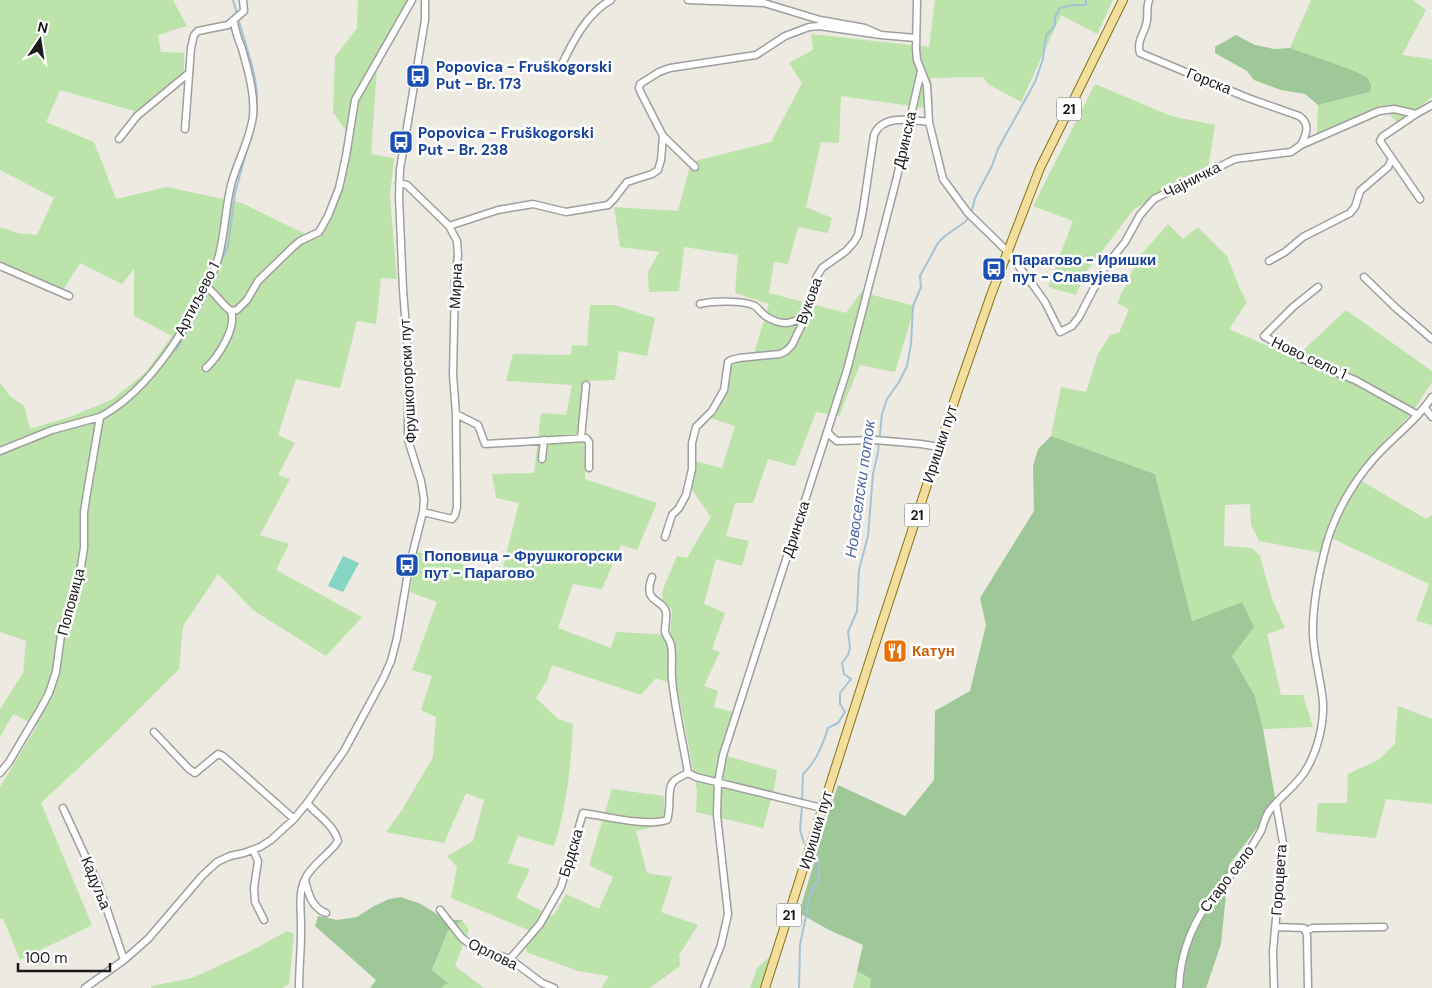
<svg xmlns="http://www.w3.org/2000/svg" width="1432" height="988" font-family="'DM Sans',sans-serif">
	<rect width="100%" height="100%" fill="#eceae1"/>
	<path fill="#bce3aa" d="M0,0H173L187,26L158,35L161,52L184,53V75L141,113L60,90L46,122L94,142L116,199L167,187L242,203L301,232L319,238L340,194L352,140L333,112L335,57L357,28L358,0H411L378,54L371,154L394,158L390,196L397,279L381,278L376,324L357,321L340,388L296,379L278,435L295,443L278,475L290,479L260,535L289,544L276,570L362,617L326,656L253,610L218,574L183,626L179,669L102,746L41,803L92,925L20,960L3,918L0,919V787L37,726L13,714L0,737V709L23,673L26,641L0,632V383L11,397L24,406L30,429L70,417L113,399L146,372L172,336L134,316V269L122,284L80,263L61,293L0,263V227L18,233L37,235L54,198L0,170Z
		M935,0H1113L1097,34L1061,15L1021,102L988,84L983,77L931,78L933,109L841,96L839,143L821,142L806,207L832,218L828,233L798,227L788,264L774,262L769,293L846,313L861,292L915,306L895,372L860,365L839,416L816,412L795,466L768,459L753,503H735L726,536L749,541L742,566L716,559L704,604L725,613L712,649L720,652L704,686L718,691L714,707L740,714L726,756L777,770L774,790L763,828L696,812L697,790L677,686L656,678L641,695L552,665L547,680L536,698L558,719L573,724C571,765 567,806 554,846L518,836L508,863L530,869L516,898L553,916L566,894L599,909L613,877L589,865L612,789L664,796V825L636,831L647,873L672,877L661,912L698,925L679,955L680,966L650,988H601L609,976L578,971L526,952L528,930L451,898L457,867L447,856L473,841L484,800L466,793L444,843L386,832L402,810L433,757L436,717L421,710L432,676L412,670L437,602L410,592L417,552L501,575L519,503L496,498L492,474L534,473L541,413L566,415L572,385L506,381L513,354L571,355L572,345L587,346L590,305H614L655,318L647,356L619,351L615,380L585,381L578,436L584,435L585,479L657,503L637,550L621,545L602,589L573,584L558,628L611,648L616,632L670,635L672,610L662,600L663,589L677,556L687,558L711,517L690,487L694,461L722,468L735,426L704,416L723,389L724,360L753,356L769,304L735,293L738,255L684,247L679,291L649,292L648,272L659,252L620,247L614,207L678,211L691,162L771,142L802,83L789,63L813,50L811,34L929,47Z
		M1311,0H1413L1426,10L1402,55L1432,59V97L1398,124L1384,108L1317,134L1318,105L1370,92L1367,77L1290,48Z
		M1095,84L1171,116L1215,125L1208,169L1134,209L1086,272L1076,295L1048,287L1073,221L1033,206Z
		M1168,224L1183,239L1198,227L1227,256L1240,289L1247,302L1229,329L1295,358L1346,310L1432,371V382L1410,415L1355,477L1426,519L1432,515V625L1416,621L1429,584L1327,536L1322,553L1259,541L1251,525L1250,504L1225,505L1224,546L1252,548L1260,556L1272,599L1285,628L1267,634L1281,695H1303L1313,727L1263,729L1255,696L1232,656L1242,602L1192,621L1155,474L1051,436L1061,387L1086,392L1098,354L1110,335L1119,333L1129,309L1117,303L1139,257Z
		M1398,706L1432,719V804L1386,799L1376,838L1316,832L1318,803H1347L1348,774L1378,760L1395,744Z
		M462,920L469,930L455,966L484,988H441L447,983L432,971L448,931Z
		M287,931L294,934L289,984L282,988H151V986L192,978L247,953Z
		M774,953L763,988H750L757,968Z
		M857,971L872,980L870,988H853Z"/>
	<path fill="#9fc899" d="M1236,35L1255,45L1274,49L1290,48L1352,70L1367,77L1371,85L1370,92L1318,105L1305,94L1281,90L1254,80L1247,71L1215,53V47Z
		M1051,436L1155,474L1192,621L1242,602L1254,627L1232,656L1255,696L1263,729L1276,803L1229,865L1221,944L1206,988H870L871,979L857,971L863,945L829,930L799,913L830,809L838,785L905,816L934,780L935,711L970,691L986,625L980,598L1034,511L1033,466L1038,449Z
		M401,897L421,904L446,920H462L448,931L432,970L448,983L441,988H370L376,980L315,926L318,916L337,920L357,917L374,906L389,899Z"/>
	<path fill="#85d5c4" d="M343,556L359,563L343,592L328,586Z"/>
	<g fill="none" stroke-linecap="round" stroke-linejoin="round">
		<path stroke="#a5c3d6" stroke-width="2" d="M233,0L237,14
			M238,18C247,51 261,82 256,116
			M218,268L228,246L235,193L255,120
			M176,350L195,318L208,291
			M802,801L803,774C816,762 823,745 828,728L838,723L845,712L840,704V693L851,679L844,674L842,663L848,655L850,648L848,632L857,611L859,570L868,536L873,474L878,452L882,414L887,399L899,382L907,366L911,344L913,306L921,287L920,276L938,243L945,236L965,222L971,214L975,198L992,166L998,149L1035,82L1043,59L1046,36L1055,25V17L1060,8L1073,5H1086V0
			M802,806L800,830L804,843
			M799,988L800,945L810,896L819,878V859"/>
		<g stroke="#9f9f9f" stroke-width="9">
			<path id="minor" d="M688,0L764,3L820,20L865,28L881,35L916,38
				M917,0L916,49L917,60L927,85L929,122L943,179L968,213L1007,251L1033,285L1045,302L1060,332L1072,326L1079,317L1105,267L1125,242L1140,215L1154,199L1235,159L1291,152L1301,145L1379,111L1394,109L1416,114L1432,105
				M1149,0C1146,8 1148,13 1147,20C1146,32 1136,40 1140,53L1248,98L1299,116C1311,124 1306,135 1301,145
				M562,64C573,41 588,12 611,0
				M1416,114L1382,137L1380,141L1420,199
				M185,129L191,48L194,35L198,31L228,25L244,11L243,0
				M119,139L137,116L189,73
				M695,167L663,136L641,93L639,88L640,84L659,72L670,68L756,55L785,36L809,27L819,26L881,35
				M399,183L407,185L449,226L457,241L458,255L455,281L453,375L456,414L457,507L455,515L452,519L423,512
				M449,226L498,210L533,204L566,212L608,205L614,199L627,182L652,174L658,170L661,160L663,136
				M1269,261L1285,252L1303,237L1350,213L1355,207L1360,191L1388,167L1392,159
				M0,266L69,296
				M1364,277L1396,308L1432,339
				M206,286C216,294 222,305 231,311
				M1318,287L1293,307L1264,336L1303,359L1355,380L1418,415
				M700,304C713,301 743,300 755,306C759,309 762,314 767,317C782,326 792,325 806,314
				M231,311L237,310L247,300L258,281L293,247L300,241L319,232L328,216L339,188L346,156L355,100L412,0
				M206,368C218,357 237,328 231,311
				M1425,408L1432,417
				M456,414L478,425L485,444L586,438L589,442V468
				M828,432L832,437L837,441L875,440L921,444L939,447
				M581,438L586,385
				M0,451L52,430L100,417C146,392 178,342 201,297C207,285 214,272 218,259C225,235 225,209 231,185C237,162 250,140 253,116C255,94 248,70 242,49C239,40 234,30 234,20
				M542,459L544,440
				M665,537L672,515L679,508L686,495L692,469V443L696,427L712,411L724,390L728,362L731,360L739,358L780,354L786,351L792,345L807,314L816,278L822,268L846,251L854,242L858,235L863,210L874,135C882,114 911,120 929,122
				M652,577C642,604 663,598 666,612C667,618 665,624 665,631C665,635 670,640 671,645C673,655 671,668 672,679C675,710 683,742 688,773
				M154,732L189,769L195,773L218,754L223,756L294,819
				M0,773L9,762L41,708L49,693L56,672L62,628L78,585L84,548V512L87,493L100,417
				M688,773L696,777L822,808
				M63,808L99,886L124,960
				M253,850L258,861L254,888L255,902L264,920
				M305,880C308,893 312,908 326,913
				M440,910L462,938L474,947L510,959L542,983L554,988
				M1276,927L1304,928L1307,935L1308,988
				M1306,931L1312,928L1384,927
				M510,959L540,924L561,887L583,813C605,816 646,827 667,820C672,808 666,788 674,781C677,778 684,775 688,773
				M85,988L124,960L148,939L202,876L217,862L230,856L244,853L260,847L271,840L294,819L307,803L344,751L383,679L391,661L397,638L409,567L423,512L424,499L421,481L408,440V356L403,289L399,197L400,169L425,20V0
				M299,988C299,970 301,951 301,933C302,915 297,896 305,879C312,864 329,855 338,841C334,825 317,815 307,803
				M704,988L721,945L728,914L717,815L718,782L723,755L847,370L896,181L921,71
				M1179,988C1180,950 1195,917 1219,888C1228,878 1237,868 1245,856C1251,848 1256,840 1261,831C1264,824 1265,816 1270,810C1281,795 1298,785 1307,768C1318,749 1324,724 1323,702C1321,680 1314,658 1313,635C1312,604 1319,572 1327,542C1337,508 1358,474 1383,449C1400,432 1419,417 1432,397
				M1274,988L1273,951L1283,843L1276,803"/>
		</g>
		<g stroke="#86730c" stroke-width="10">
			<path id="major" d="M765,988L877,638L957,393L991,295L1040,168L1123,0"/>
		</g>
		<use href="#minor" stroke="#fff" stroke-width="6"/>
		<use href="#major" stroke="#f3dd9f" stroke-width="8"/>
	</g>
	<defs>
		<g id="bus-square" transform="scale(1.25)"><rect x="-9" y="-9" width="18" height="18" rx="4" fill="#1a4fb4" stroke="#fff"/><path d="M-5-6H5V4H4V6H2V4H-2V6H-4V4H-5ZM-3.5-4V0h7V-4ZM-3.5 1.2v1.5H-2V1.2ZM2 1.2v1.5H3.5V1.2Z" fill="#fff"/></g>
		<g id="restaurant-square" transform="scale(1.25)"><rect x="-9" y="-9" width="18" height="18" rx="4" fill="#e8710a" stroke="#fff"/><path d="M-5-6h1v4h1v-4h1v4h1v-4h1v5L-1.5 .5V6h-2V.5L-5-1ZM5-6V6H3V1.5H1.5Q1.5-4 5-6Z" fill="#fff"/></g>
	</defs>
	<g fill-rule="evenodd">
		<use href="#bus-square" x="418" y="76"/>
		<use href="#bus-square" x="401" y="142"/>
		<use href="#bus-square" x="994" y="269"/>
		<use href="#bus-square" x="407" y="565"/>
		<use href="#restaurant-square" x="895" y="651"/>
	</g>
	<g text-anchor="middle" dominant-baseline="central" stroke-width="5" stroke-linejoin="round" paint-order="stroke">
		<g fill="#fff" stroke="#5f5f5f" stroke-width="1">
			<rect x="1056.5" y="97.5" width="25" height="23" rx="4"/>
			<rect x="904.5" y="503.5" width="25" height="23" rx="4"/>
			<rect x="776.5" y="903.5" width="25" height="23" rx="4"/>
		</g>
		<g font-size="14" font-weight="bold" fill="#1b1b1b">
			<text x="1069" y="109">21</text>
			<text x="917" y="515">21</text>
			<text x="789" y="915">21</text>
		</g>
		<g font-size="15" font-weight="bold" fill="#164399" stroke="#fff" text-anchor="start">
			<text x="436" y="67">Popovica - Fruškogorski<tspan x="436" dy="17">Put - Br. 173</tspan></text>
			<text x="418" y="133">Popovica - Fruškogorski<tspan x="418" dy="17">Put - Br. 238</tspan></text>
			<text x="1012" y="260">Парагово - Иришки<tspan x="1012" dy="17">пут - Славујева</tspan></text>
			<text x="424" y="556">Поповица - Фрушкогорски<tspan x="424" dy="17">пут - Парагово</tspan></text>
		</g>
		<g font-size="15" fill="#1b1b1b" stroke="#fff">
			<text transform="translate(1209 81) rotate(22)">Горска</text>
			<text transform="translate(905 140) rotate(-77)">Дринска</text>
			<text transform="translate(1192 180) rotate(-27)">Чајничка</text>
			<text transform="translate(456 286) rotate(-87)">Мирна</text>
			<text transform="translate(197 299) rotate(-63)">Артиљево 1</text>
			<text transform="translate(809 301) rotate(-70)">Вукова</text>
			<text transform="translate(1309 358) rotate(25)">Ново село 1</text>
			<text transform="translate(408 381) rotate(-93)">Фрушкогорски пут</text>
			<text transform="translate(940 444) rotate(-72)">Иришки пут</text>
			<text transform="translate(796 529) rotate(-72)">Дринска</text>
			<text transform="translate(71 602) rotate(-75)">Поповица</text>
			<text transform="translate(816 830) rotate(-73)">Иришки пут</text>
			<text transform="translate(571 853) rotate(-73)">Брдска</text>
			<text transform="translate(1227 879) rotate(-53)">Старо село</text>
			<text transform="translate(1279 880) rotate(-86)">Гороцвета</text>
			<text transform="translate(96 883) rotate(68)">Кадуља</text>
			<text transform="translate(493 954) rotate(26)">Орлова</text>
		</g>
		<g font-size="15" font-weight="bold" fill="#c56008" stroke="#fff" text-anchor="start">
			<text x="912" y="651">Катун</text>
		</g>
		<g font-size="16" font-style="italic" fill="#506ba2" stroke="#fff">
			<text transform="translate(860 489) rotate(-82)">Новоселски поток</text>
		</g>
	</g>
	<g transform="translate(40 40) rotate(13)" stroke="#ffffff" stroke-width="4" paint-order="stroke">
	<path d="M0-4L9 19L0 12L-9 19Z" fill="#1b1b1b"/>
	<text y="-8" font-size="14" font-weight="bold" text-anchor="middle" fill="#1b1b1b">N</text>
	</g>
	<path d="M18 963v8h92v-8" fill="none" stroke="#1b1b1b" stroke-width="2.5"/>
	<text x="25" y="963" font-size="15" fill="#1b1b1b" stroke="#ffffff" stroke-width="4" paint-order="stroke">100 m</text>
</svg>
